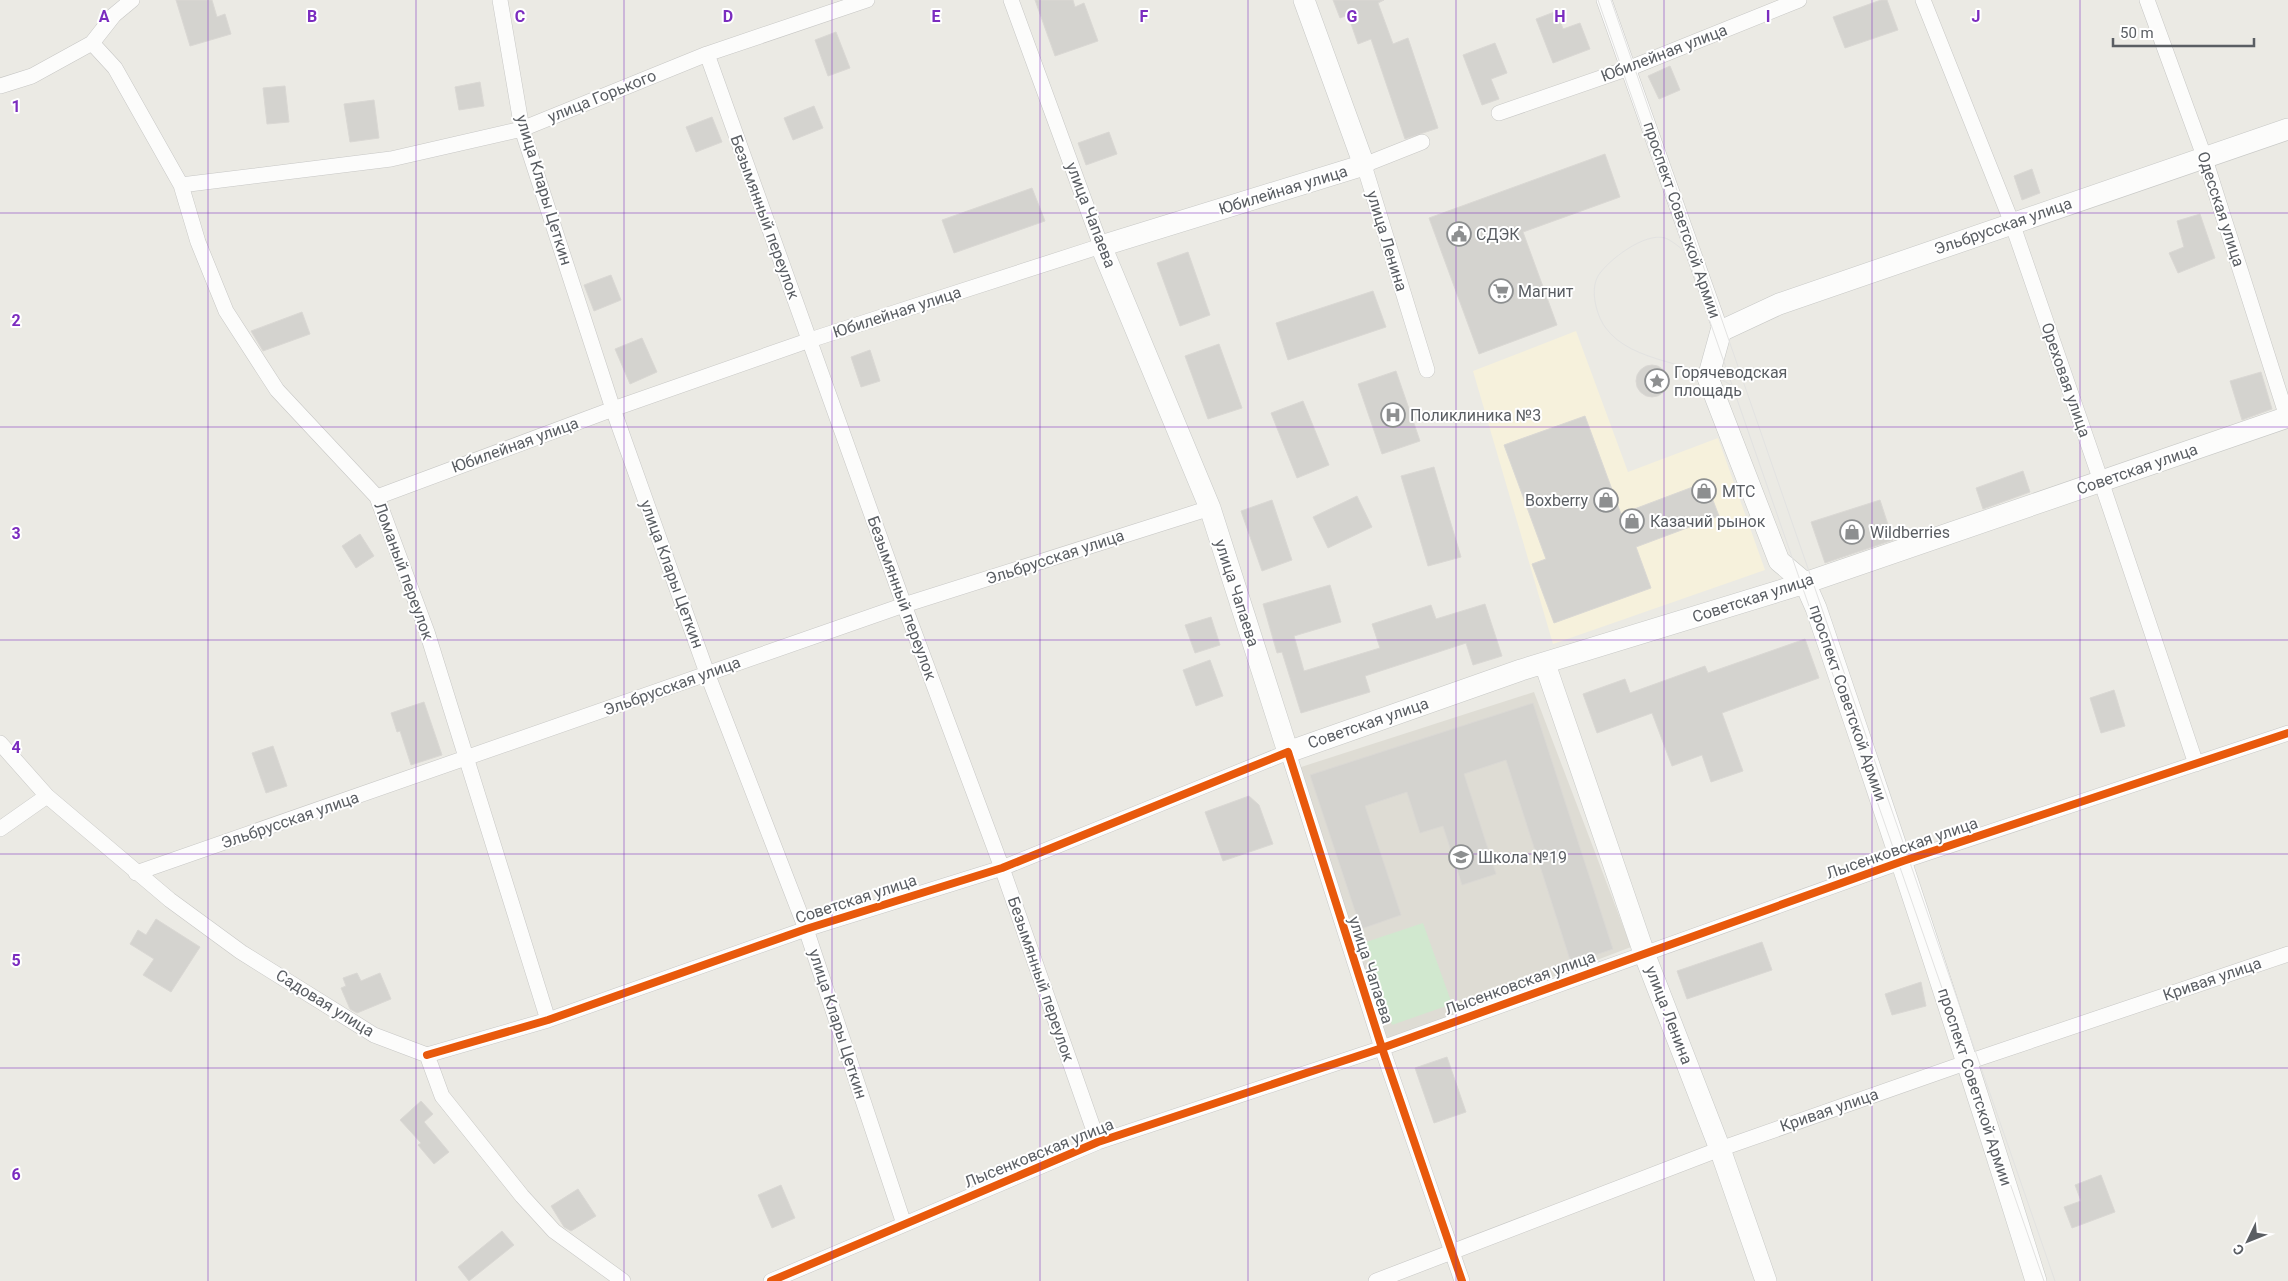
<svg xmlns="http://www.w3.org/2000/svg" width="2288" height="1281" font-family="Roboto,sans-serif">
	<rect width="100%" height="100%" fill="#ebeae4"/>
	<path fill="#f6f1dc" d="M1576,331L1628,472L1718,438L1765,570L1553,644L1473,371Z"/>
	<path fill="#dedcd4" d="M1534,692L1631,947L1384,1041L1298,768Z"/>
	<path fill="#d1e8cf" d="M1423,923L1452,1004L1392,1025L1363,943Z"/>
	<path fill="#d4d3cf" stroke="#dad8d4" d="M176,0H212L217,17L225,14L231,34L190,46Z
		M1035,0H1073L1075,7L1084,3L1098,41L1055,56Z
		M1333,0H1384L1378,3L1393,44L1408,38L1438,128L1405,139L1371,39L1358,44L1348,15L1340,18Z
		M1881,0H1887L1898,30L1845,48L1833,17Z
		M1557,11L1563,29L1580,23L1590,49L1553,63L1536,19Z
		M836,32L850,68L828,76L815,40Z
		M1495,43L1507,73L1491,79L1499,99L1482,105L1463,55Z
		M1670,66L1680,90L1659,99L1648,76Z
		M480,82L484,106L459,110L455,87Z
		M285,86L289,122L267,124L263,88Z
		M374,100L379,138L350,142L344,104Z
		M814,106L823,128L793,140L784,118Z
		M712,117L722,142L696,152L686,127Z
		M1109,132L1117,154L1086,165L1078,143Z
		M1605,154L1620,197L1523,232L1557,325L1479,354L1429,218Z
		M2032,169L2040,193L2022,200L2014,176Z
		M1032,188L1045,221L954,253L942,220Z
		M2200,214L2215,258L2178,273L2169,253L2184,247L2177,221Z
		M1188,252L1210,315L1180,326L1157,263Z
		M611,275L621,300L594,311L584,285Z
		M1373,291L1386,327L1288,360L1276,323Z
		M302,312L310,334L263,351L251,331Z
		M642,338L657,372L630,384L615,349Z
		M1219,344L1242,408L1208,419L1185,356Z
		M870,350L880,381L861,387L851,357Z
		M1636 381a16 16 0 1 1 32 0a16 16 0 1 1-32 0Z
		M1396,371L1420,441L1382,454L1358,384Z
		M2261,372L2272,409L2242,420L2230,381Z
		M1303,401L1329,465L1297,478L1271,413Z
		M1585,416L1621,514L1706,482L1719,516L1636,547L1651,588L1554,623L1532,564L1546,559L1504,445Z
		M1434,467L1461,557L1428,566L1401,476Z
		M2023,471L2030,492L1983,509L1976,488Z
		M1357,496L1372,527L1328,548L1313,517Z
		M1272,500L1292,560L1262,571L1241,511Z
		M1880,500L1893,540L1825,563L1811,522Z
		M360,534L374,556L356,568L342,546Z
		M1330,585L1341,622L1294,636L1304,671L1380,648L1372,624L1431,605L1436,619L1485,604L1502,656L1473,665L1466,643L1365,676L1370,692L1301,713L1282,652L1277,653L1263,604Z
		M1211,617L1220,645L1195,653L1185,625Z
		M1805,639L1819,678L1722,713L1743,771L1711,782L1702,755L1672,766L1652,713L1597,733L1583,694L1625,679L1630,693L1705,666L1708,673Z
		M1210,660L1223,696L1196,706L1183,670Z
		M2114,690L2125,726L2101,733L2090,698Z
		M424,702L442,755L411,765L400,731L397,732L391,713Z
		M1533,703L1613,949L1571,963L1506,760L1464,774L1496,874L1462,885L1443,826L1420,833L1407,792L1365,806L1401,915L1361,929L1310,775Z
		M273,746L287,786L266,793L252,753Z
		M1249,796L1259,805L1273,844L1223,861L1205,812Z
		M156,919L200,947L171,992L143,975L154,959L130,944L138,930L146,935Z
		M1762,942L1772,970L1687,999L1677,971Z
		M357,973L361,981L380,973L391,999L357,1013L350,1009L341,988L346,986L343,978Z
		M1921,982L1926,1006L1892,1015L1885,994Z
		M1447,1057L1466,1112L1434,1123L1415,1068Z
		M421,1101L433,1114L424,1122L449,1152L434,1164L418,1145L421,1143L400,1120Z
		M2101,1175L2115,1212L2072,1228L2064,1207L2081,1201L2075,1185Z
		M781,1185L795,1218L772,1228L758,1195Z
		M578,1189L596,1216L571,1231L564,1227L551,1206Z
		M502,1231L514,1245L469,1281L458,1267Z"/>
	<g fill="none" stroke-linecap="round" stroke-linejoin="round">
		<g stroke="#c7c7c5" stroke-width="16">
			<path id="street" d="M500,0L522,129L613,409L707,673L806,929L904,1224
				M1604,0L1721,331
				M1923,0L2012,223L2101,481L2196,764
				M2147,0L2204,156L2288,420
				M92,43L115,68L181,185L198,242L226,311L277,390L377,497L427,632L548,1020
				M707,54L904,605L1002,868L1098,1142
				M0,86L32,76L92,43L114,15L132,0
				M1499,113L1635,66L1799,0
				M1422,142L1364,165L1427,370
				M181,185L391,159L522,129L707,54L867,0
				M377,497L613,409L810,340L1101,246L1011,0
				M0,743L47,796L170,900L241,952L374,1035L427,1055L442,1096L522,1196L554,1231L623,1281
				M0,829L47,796
				M136,873L904,605L1210,508
				M427,1055L548,1020L806,929L1002,868L1288,752L1382,1048L1462,1281
				M771,1281L1098,1142L1382,1048L1903,861L2288,733
				M1376,1281L1720,1149L1968,1062L2288,954"/>
		</g>
		<g stroke="#c7c8c6" stroke-width="22">
			<path id="secondary" d="M1304,0L1364,165L1101,246L1210,508L1288,752L1521,670L1805,583L2288,417
				M1545,664L1644,953L1720,1149L1766,1281
				M2036,1281C1966,1055 1892,831 1816,608L1805,583L1779,561L1708,378L1721,331L1779,304L2288,129"/>
		</g>
		<use href="#street" stroke="#fcfcfb" stroke-width="15"/>
		<use href="#secondary" stroke="#fcfcfb" stroke-width="21"/>
		<path stroke="#e2e2e1" stroke-width="1" d="M1598,0L2044,1281
			M1611,0L2055,1281
			M1687,253C1680,248 1673,241 1665,238C1645,232 1608,260 1598,276C1590,290 1596,314 1605,327C1632,365 1697,361 1734,387"/>
		<g stroke="#fff" stroke-width="11">
			<path id="cycleway" d="M427,1055L548,1020L806,929L1002,868L1288,752L1382,1048L1462,1281
				M771,1281L1098,1142L1382,1048L1903,861L2288,733"/>
		</g>
		<use href="#cycleway" stroke="#e8590c" stroke-width="8"/>
	</g>
	<path fill="none" stroke="#7b2cbf" stroke-width="1" stroke-opacity="0.55" d="M208,0V1281M416,0V1281M624,0V1281M832,0V1281M1040,0V1281M1248,0V1281M1456,0V1281M1664,0V1281M1872,0V1281M2080,0V1281M0,213H2288M0,427H2288M0,640H2288M0,854H2288M0,1068H2288"/>
	<defs>
		<g id="civic-ring" transform="scale(1.25)"><circle r="9.5" fill="#fff" stroke="#8d8f90" stroke-width="1.5"/><path d="M-.6-6.5H3V-4.5H.6V-3L4-1V1h2V6H-6V1h2V-1L-.6-3ZM-1.2 2.5V6h2.4V2.5Z" fill="#8d8f90"/></g>
		<g id="supermarket-ring" transform="scale(1.25)"><circle r="9.5" fill="#fff" stroke="#8d8f90" stroke-width="1.5"/><path d="M-6-5.5h2.5l.6 2H6L4.5 2H-2.5L-4.4-4H-6ZM-1.5 3.2a1.3 1.3 0 1 0 .1 0ZM3 3.2a1.3 1.3 0 1 0 .1 0Z" fill="#8d8f90"/></g>
		<g id="sight-ring" transform="scale(1.25)"><circle r="9.5" fill="#fff" stroke="#8d8f90" stroke-width="1.5"/><path d="M0-6L1.8-2.2L6-1.7L2.9 1.2L3.7 5.4L0 3.3L-3.7 5.4L-2.9 1.2L-6-1.7L-1.8-2.2Z" fill="#8d8f90"/></g>
		<g id="hospital-ring" transform="scale(1.25)"><circle r="9.5" fill="#fff" stroke="#8d8f90" stroke-width="1.5"/><path d="M-5-5h3v3.5h4V-5h3V5h-3V1.5h-4V5h-3Z" fill="#8d8f90"/></g>
		<g id="shop-ring" transform="scale(1.25)"><circle r="9.5" fill="#fff" stroke="#8d8f90" stroke-width="1.5"/><path d="M-5-2.5h2.3a2.7 3.5 0 0 1 5.4 0H5L5.5 6h-11ZM-1.5-2.5h3a1.5 2.3 0 0 0-3 0Z" fill="#8d8f90"/></g>
		<g id="school-ring" transform="scale(1.25)"><circle r="9.5" fill="#fff" stroke="#8d8f90" stroke-width="1.5"/><path d="M0-5L7-2L0 1L-7-2ZM-4 1L0 2.5L4 1V4Q0 6-4 4Z" fill="#8d8f90"/></g>
	</defs>
	<g fill-rule="evenodd">
		<use href="#civic-ring" x="1459" y="234"/>
		<use href="#supermarket-ring" x="1501" y="291"/>
		<use href="#sight-ring" x="1657" y="381"/>
		<use href="#hospital-ring" x="1393" y="415"/>
		<use href="#shop-ring" x="1704" y="491"/>
		<use href="#shop-ring" x="1606" y="500"/>
		<use href="#shop-ring" x="1632" y="521"/>
		<use href="#shop-ring" x="1852" y="532"/>
		<use href="#school-ring" x="1461" y="857"/>
	</g>
	<g text-anchor="middle" dominant-baseline="central" stroke-width="4" stroke-linejoin="round" paint-order="stroke">
		<g font-size="16" fill="#5a5e63" stroke="#fff">
			<text transform="translate(1664 53) rotate(-21)">Юбилейная улица</text>
			<text transform="translate(602 96) rotate(-22)">улица Горького</text>
			<text transform="translate(544 190) rotate(73)">улица Клары Цеткин</text>
			<text transform="translate(1283 190) rotate(-17)">Юбилейная улица</text>
			<text transform="translate(2221 209) rotate(72)">Одесская улица</text>
			<text transform="translate(1091 215) rotate(69)">улица Чапаева</text>
			<text transform="translate(765 217) rotate(70)">Безымянный переулок</text>
			<text transform="translate(1682 220) rotate(71)">проспект Советской Армии</text>
			<text transform="translate(2003 226) rotate(-19)">Эльбрусская улица</text>
			<text transform="translate(1387 241) rotate(73)">улица Ленина</text>
			<text transform="translate(897 312) rotate(-18)">Юбилейная улица</text>
			<text transform="translate(2066 380) rotate(71)">Ореховая улица</text>
			<text transform="translate(515 445) rotate(-20)">Юбилейная улица</text>
			<text transform="translate(2137 469) rotate(-19)">Советская улица</text>
			<text transform="translate(1055 557) rotate(-18)">Эльбрусская улица</text>
			<text transform="translate(404 571) rotate(70)">Ломаный переулок</text>
			<text transform="translate(672 574) rotate(70)">улица Клары Цеткин</text>
			<text transform="translate(1237 593) rotate(72)">улица Чапаева</text>
			<text transform="translate(902 598) rotate(70)">Безымянный переулок</text>
			<text transform="translate(1753 598) rotate(-18)">Советская улица</text>
			<text transform="translate(672 686) rotate(-20)">Эльбрусская улица</text>
			<text transform="translate(1848 703) rotate(71)">проспект Советской Армии</text>
			<text transform="translate(1368 723) rotate(-19)">Советская улица</text>
			<text transform="translate(290 820) rotate(-19)">Эльбрусская улица</text>
			<text transform="translate(1902 848) rotate(-19)">Лысенковская улица</text>
			<text transform="translate(856 899) rotate(-18)">Советская улица</text>
			<text transform="translate(1371 970) rotate(72)">улица Чапаева</text>
			<text transform="translate(1041 979) rotate(71)">Безымянный переулок</text>
			<text transform="translate(2212 979) rotate(-19)">Кривая улица</text>
			<text transform="translate(1520 983) rotate(-20)">Лысенковская улица</text>
			<text transform="translate(325 1003) rotate(32)">Садовая улица</text>
			<text transform="translate(1669 1015) rotate(69)">улица Ленина</text>
			<text transform="translate(838 1024) rotate(72)">улица Клары Цеткин</text>
			<text transform="translate(1975 1087) rotate(72)">проспект Советской Армии</text>
			<text transform="translate(1829 1110) rotate(-19)">Кривая улица</text>
			<text transform="translate(1039 1153) rotate(-22)">Лысенковская улица</text>
		</g>
		<g font-size="16" fill="#5a5e63" stroke="#fff" text-anchor="start">
			<text x="1476" y="234">СДЭК</text>
			<text x="1518" y="291">Магнит</text>
			<text x="1674" y="372">Горячеводская<tspan x="1674" dy="18">площадь</tspan></text>
			<text x="1410" y="415">Поликлиника №3</text>
			<text x="1722" y="491">МТС</text>
			<text x="1588" y="500" text-anchor="end">Boxberry</text>
			<text x="1650" y="521">Казачий рынок</text>
			<text x="1870" y="532">Wildberries</text>
			<text x="1478" y="857">Школа №19</text>
		</g>
	</g>
	<g font-size="16" text-anchor="middle" font-weight="bold" fill="#7b2cbf" stroke="#fff" stroke-width="4" stroke-linejoin="round" paint-order="stroke">
		<text x="104" y="22">A</text>
		<text x="312" y="22">B</text>
		<text x="520" y="22">C</text>
		<text x="728" y="22">D</text>
		<text x="936" y="22">E</text>
		<text x="1144" y="22">F</text>
		<text x="1352" y="22">G</text>
		<text x="1560" y="22">H</text>
		<text x="1768" y="22">I</text>
		<text x="1976" y="22">J</text>
		<text x="16" y="112">1</text>
		<text x="16" y="326">2</text>
		<text x="16" y="539">3</text>
		<text x="16" y="753">4</text>
		<text x="16" y="966">5</text>
		<text x="16" y="1180">6</text>
	</g>
	<g transform="translate(2248 1241) rotate(227)" stroke="#ffffff" stroke-width="4" paint-order="stroke">
	<path d="M0-4L9 19L0 12L-9 19Z" fill="#5a5e63"/>
	<text y="-8" font-size="14" font-weight="bold" text-anchor="middle" fill="#5a5e63">С</text>
	</g>
	<path d="M2113 38v8h141v-8" fill="none" stroke="#5a5e63" stroke-width="2.5"/>
	<text x="2120" y="38" font-size="15" fill="#5a5e63" stroke="#ffffff" stroke-width="4" paint-order="stroke">50 m</text>
</svg>
